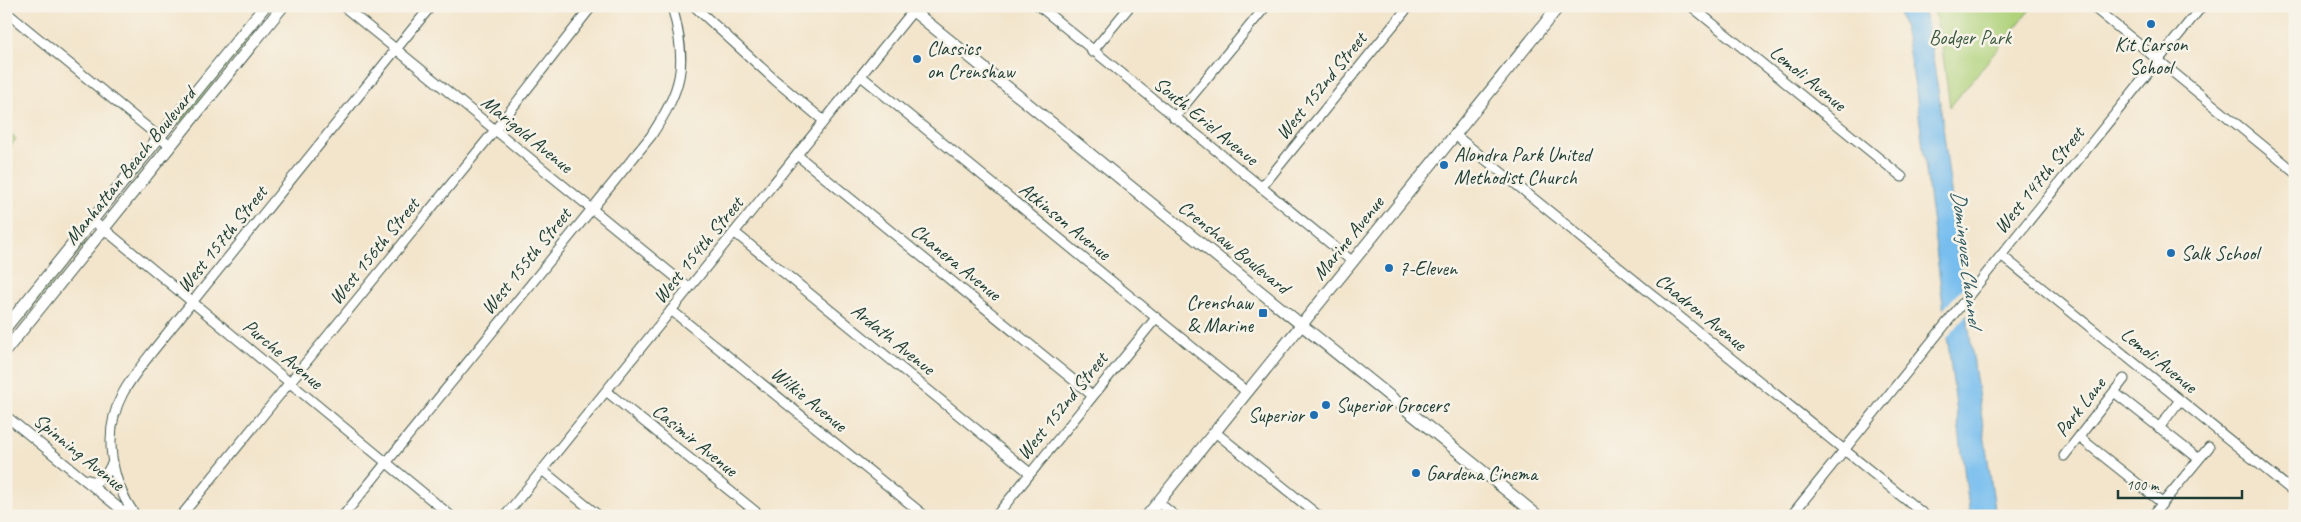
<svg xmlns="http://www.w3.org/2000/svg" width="2301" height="522" font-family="Caveat,sans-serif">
	<rect width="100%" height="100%" fill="#f7f3e8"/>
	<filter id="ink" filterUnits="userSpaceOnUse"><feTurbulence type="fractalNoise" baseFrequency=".02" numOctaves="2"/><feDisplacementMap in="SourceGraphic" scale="10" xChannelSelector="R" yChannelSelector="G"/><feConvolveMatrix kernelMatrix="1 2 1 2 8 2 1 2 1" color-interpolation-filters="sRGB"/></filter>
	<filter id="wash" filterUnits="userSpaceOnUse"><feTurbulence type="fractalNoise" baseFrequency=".0096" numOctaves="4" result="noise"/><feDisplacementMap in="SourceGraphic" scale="20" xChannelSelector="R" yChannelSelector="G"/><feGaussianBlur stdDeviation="1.12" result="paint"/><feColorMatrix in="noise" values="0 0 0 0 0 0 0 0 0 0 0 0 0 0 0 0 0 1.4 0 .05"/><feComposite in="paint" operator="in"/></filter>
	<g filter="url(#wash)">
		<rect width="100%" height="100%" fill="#f3e5cc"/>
		<path fill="#afd27a" stroke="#678857" d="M1933,6H2033L1950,107L1942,48Z
			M254,28L256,29L251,37L184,120L175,125Z
			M6,132L16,139L6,152Z
			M86,240L87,241L10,335L47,285Z"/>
		<path fill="#77beef" stroke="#4b7e92" d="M1897,6H1921L1927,22L1940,102L1962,282L1996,516H1970L1916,92L1906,36Z"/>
		<path fill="#f3e5cc" d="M1965,285L1970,311L1945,341L1941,312Z"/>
	</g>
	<g filter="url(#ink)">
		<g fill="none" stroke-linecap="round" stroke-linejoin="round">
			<g stroke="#3f564b" stroke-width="11">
				<path id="minor" d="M343,6L689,288
					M694,6L776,81L824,121
					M1039,6L1353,262
					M1691,6L1902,177
					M2092,6L2295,172
					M6,12L170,146
					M1092,52L1130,6
					M861,76L1247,392
					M1174,118L1266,6
					M1455,135L1926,516
					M797,155L1093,396
					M1261,188L1409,6
					M92,221L104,229L451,516
					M734,232L1030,473
					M2001,255L2295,493
					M671,310L925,516
					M606,391L761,516
					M2114,392L2199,459
					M6,416L129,516
					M2159,428L2180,400
					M1215,432L1319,516
					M2079,437L2162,503
					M2064,456L2124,379
					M542,470L599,516
					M85,479L96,482L105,476L113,462
					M1158,502L1175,516
					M136,516C110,481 102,432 123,393C131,378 142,365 152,352L431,6
					M181,516L495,130L592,6
					M343,516L651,136C682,88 688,66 673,10L674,6
					M505,516L917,6
					M996,516L1156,318
					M1791,516L2202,6
					M2152,516L2209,447"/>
			</g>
			<g stroke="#3f564b" stroke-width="13">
				<path id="major" d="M907,6L1538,516
					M6,327L265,6
					M6,350L283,6
					M1147,516L1559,6"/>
			</g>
			<use href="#minor" stroke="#fff" stroke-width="9"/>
			<use href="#major" stroke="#fff" stroke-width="11"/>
		</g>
	</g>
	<g fill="#1f6fb2" stroke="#f7f3e8" stroke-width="2">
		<circle cx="2151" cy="24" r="5"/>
		<circle cx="917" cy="59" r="5"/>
		<circle cx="1444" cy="165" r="5"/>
		<circle cx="2171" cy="253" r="5"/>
		<circle cx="1389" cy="268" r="5"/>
		<rect x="1258" y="308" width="10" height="10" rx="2.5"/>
		<circle cx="1326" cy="405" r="5"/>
		<circle cx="1314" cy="415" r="5"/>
		<circle cx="1416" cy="473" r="5"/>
	</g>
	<g text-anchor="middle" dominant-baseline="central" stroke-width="5" stroke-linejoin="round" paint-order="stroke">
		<g font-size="20" fill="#3c5b42" stroke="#f7f3e8">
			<text x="1970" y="37">Bodger Park</text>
		</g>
		<g font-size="20" fill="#1f3d34" stroke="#f7f3e8" text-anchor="start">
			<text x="2151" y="44" text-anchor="middle">Kit Carson<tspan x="2151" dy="23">School</tspan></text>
			<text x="927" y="48">Classics<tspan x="927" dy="23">on Crenshaw</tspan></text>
			<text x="1454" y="154">Alondra Park United<tspan x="1454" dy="23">Methodist Church</tspan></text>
			<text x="2181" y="253">Salk School</text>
			<text x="1399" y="268">7-Eleven</text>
			<text x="1253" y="302" text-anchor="end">Crenshaw<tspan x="1253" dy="23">&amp; Marine</tspan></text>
			<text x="1336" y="405">Superior Grocers</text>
			<text x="1304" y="415" text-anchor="end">Superior</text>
			<text x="1426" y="473">Gardena Cinema</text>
		</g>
		<g font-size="20" fill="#1f3d34" stroke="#f7f3e8">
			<text transform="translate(1808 78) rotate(39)">Lemoli Avenue</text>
			<text transform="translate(1321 86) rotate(-51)">West 152nd Street</text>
			<text transform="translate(1206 121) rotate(39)">South Eriel Avenue</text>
			<text transform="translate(527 134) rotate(39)">Marigold Avenue</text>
			<text transform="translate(130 166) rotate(-51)">Manhattan Beach Boulevard</text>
			<text transform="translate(2039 180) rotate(-51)">West 147th Street</text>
			<text transform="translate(1065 221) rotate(39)">Atkinson Avenue</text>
			<text transform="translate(1348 238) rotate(-51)">Marine Avenue</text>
			<text transform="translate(222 239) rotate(-51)">West 157th Street</text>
			<text transform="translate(1234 247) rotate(39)">Crenshaw Boulevard</text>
			<text transform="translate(698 250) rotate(-51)">West 154th Street</text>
			<text transform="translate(374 251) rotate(-51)">West 156th Street</text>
			<text transform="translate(526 261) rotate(-51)">West 155th Street</text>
			<text transform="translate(956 262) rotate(39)">Chanera Avenue</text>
			<text transform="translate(1701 312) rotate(39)">Chadron Avenue</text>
			<text transform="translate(893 339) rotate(39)">Ardath Avenue</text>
			<text transform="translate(283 354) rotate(40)">Purche Avenue</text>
			<text transform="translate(2159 360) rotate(39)">Lemoli Avenue</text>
			<text transform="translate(809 399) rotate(39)">Wilkie Avenue</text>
			<text transform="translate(1062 406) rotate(-51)">West 152nd Street</text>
			<text transform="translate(2080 407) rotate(-52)">Park Lane</text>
			<text transform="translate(695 440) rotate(39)">Casimir Avenue</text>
			<text transform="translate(79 452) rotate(39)">Spinning Avenue</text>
		</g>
		<g font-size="21" font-style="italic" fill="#355d63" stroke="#f7f3e8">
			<text transform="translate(1967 258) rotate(83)">Dominguez Channel</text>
		</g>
	</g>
	<rect width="2301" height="522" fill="none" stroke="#f7f3e8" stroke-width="25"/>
	<path d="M2118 490v8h124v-8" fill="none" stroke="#1f3d34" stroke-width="2.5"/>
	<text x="2126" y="490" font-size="15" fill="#1f3d34" stroke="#f7f3e8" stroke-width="4" paint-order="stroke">100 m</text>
</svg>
